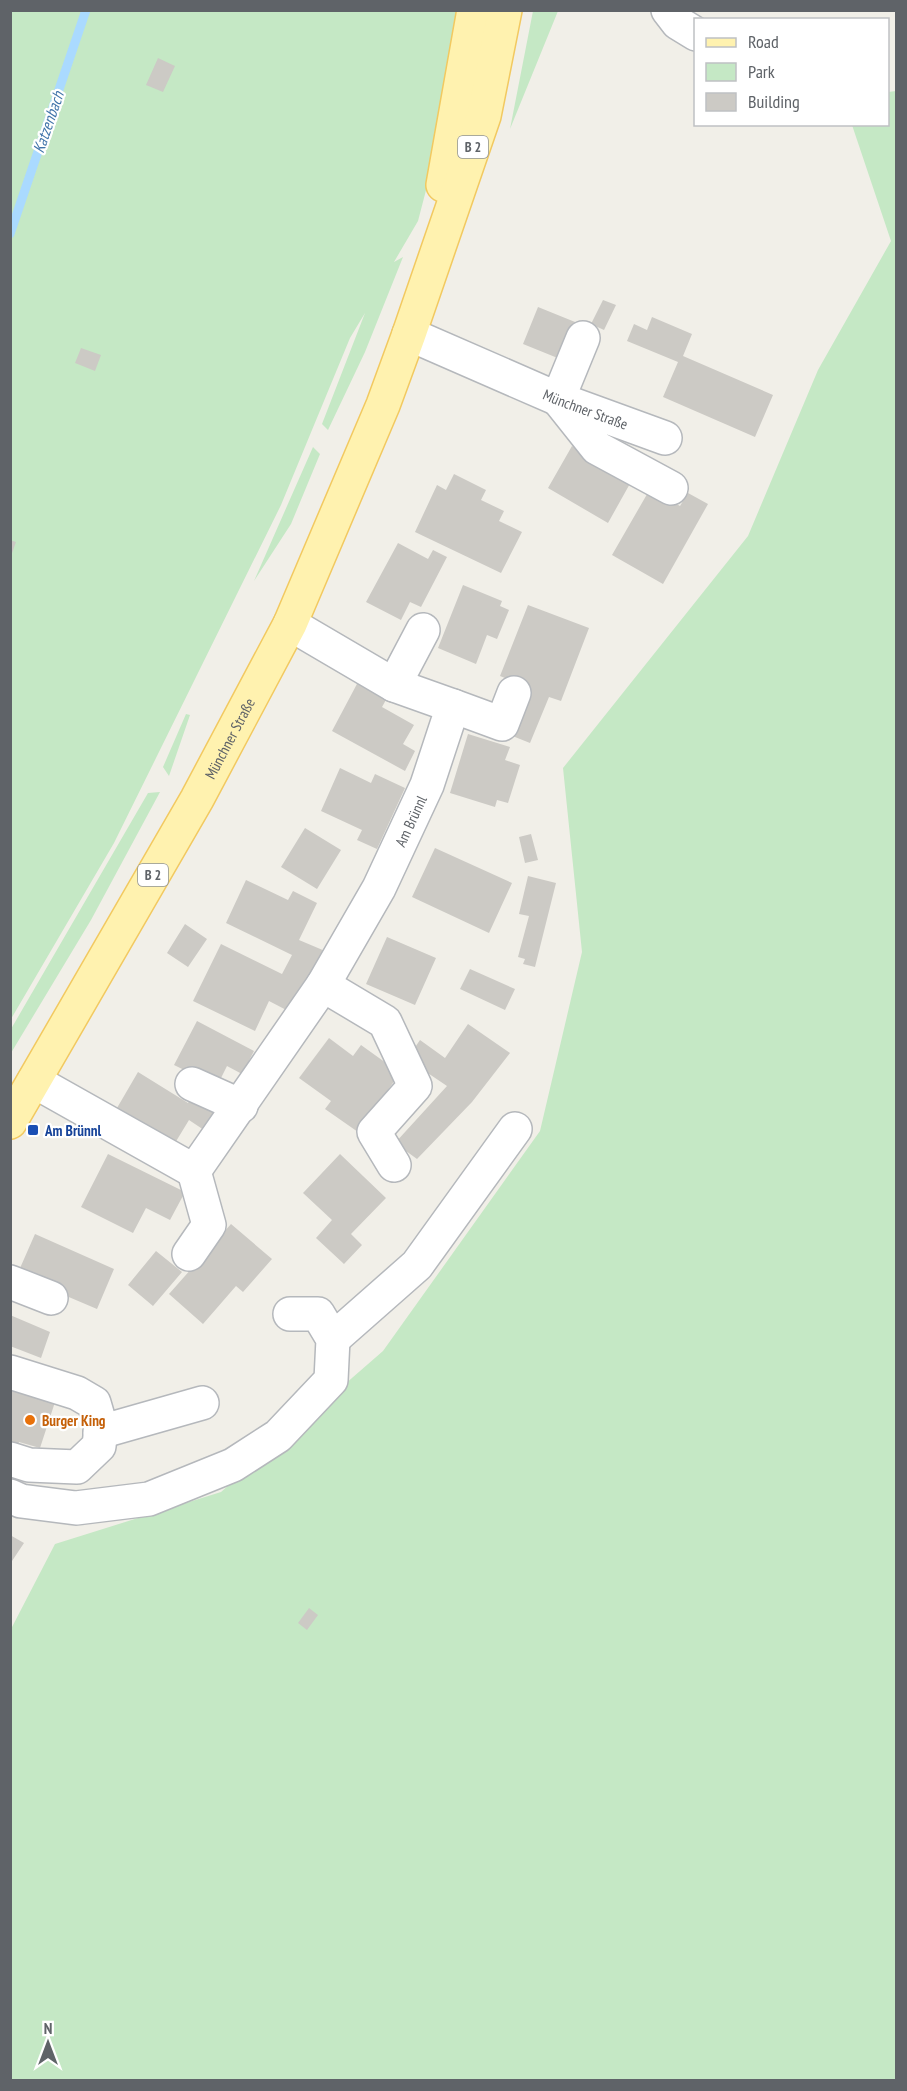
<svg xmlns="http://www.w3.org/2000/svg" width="907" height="2091" font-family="'PT Sans Narrow',sans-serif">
	<rect width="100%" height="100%" fill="#f1efe8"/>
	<path fill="#c5e8c5" d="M11,11H465L450,98L418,221L394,262L403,257L365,352L328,430L322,424L365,313L350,338L281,505L114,843L11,1019Z
		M533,11H558L510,129Z
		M896,91V2080H11V1629L55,1544L221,1492L383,1351L540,1131L582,952L563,768L748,536L818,370L891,241L852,125L888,124V92Z
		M313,447L320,454L291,524L254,581Z
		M186,714L190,715L169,776L163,767Z
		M160,792L91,920L11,1053V1029L148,793Z"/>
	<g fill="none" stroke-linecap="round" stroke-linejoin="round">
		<path stroke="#aadaff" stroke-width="9" d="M10,234L86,10"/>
	</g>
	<path fill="#cccac5" d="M158,58L175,66L163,92L146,85Z
		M603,300L616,305L604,330L591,324Z
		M538,307L580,324L565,361L523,344Z
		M652,317L692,334L683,356L773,395L755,437L663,397L678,362L627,341L634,324L647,330Z
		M81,348L101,355L95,371L75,363Z
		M572,446L632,480L608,523L548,488Z
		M454,474L486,490L481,500L504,511L499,521L522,532L501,573L415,532L437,485L446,490Z
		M650,489L680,506L688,493L708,504L663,584L612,555Z
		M10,540L16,542L11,556H10Z
		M398,543L428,559L433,550L447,557L421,607L410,602L401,620L366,602Z
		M463,585L502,601L500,606L509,610L497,639L487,635L476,664L438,648Z
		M528,605L589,628L561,701L549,697L530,743L510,735L528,687L500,676Z
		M358,682L387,698L382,707L414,725L403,744L415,751L405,771L332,731Z
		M468,734L510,747L505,760L520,765L508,803L497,800L495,807L450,793Z
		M340,768L371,783L375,774L405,788L377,849L357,840L362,830L321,811Z
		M305,828L341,850L317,889L281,867Z
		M531,834L538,860L525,863L519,837Z
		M435,848L512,883L489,933L412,897Z
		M528,876L556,883L535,967L523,964L525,959L518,957L529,916L519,914Z
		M246,880L288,900L293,891L317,903L299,940L325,951L294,1014L269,1001L255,1031L193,1001L221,944L282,974L292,955L226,923Z
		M185,924L207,939L188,967L167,953Z
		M387,937L436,958L415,1005L366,984Z
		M470,969L515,989L505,1010L460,989Z
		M197,1021L254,1051L242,1074L227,1066L217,1086L174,1065Z
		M468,1024L510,1053L472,1102L417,1159L395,1143L447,1086L407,1059L420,1040L445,1058Z
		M329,1038L353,1056L361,1045L400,1073L358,1132L325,1109L331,1101L299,1078Z
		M138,1072L188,1103L193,1095L216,1109L204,1130L189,1120L175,1143L117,1108Z
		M108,1154L185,1192L170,1220L146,1208L133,1233L81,1207Z
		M340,1154L386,1198L351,1234L362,1245L344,1264L316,1238L332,1220L303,1193Z
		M231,1224L272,1259L243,1292L236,1286L203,1324L169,1294Z
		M35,1234L114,1269L97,1309L17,1275Z
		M156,1251L182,1272L153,1306L128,1285Z
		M10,1315L50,1332L41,1358L10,1346Z
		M10,1373L56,1399L40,1448L19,1442L16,1451L10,1449Z
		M10,1535L24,1543L10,1564Z
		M309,1608L318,1615L307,1630L298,1623Z"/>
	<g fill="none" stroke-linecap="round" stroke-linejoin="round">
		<g stroke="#b5b8bc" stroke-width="36">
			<g id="minor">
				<path d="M668,10L678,23L696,34"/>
				<path id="s1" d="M409,334L558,399L665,438"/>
				<path d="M583,338L558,399L597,448L671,488"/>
				<path d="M394,685L423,630"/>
				<path d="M453,706L502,724L514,693"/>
				<path d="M323,985L385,1022L415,1086L374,1132L394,1165"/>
				<path id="s2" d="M34,1081L194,1171L323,985L379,888L427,785L453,706L394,685L290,624"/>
				<path d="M192,1084L241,1106"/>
				<path d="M189,1254L209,1225L194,1171"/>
				<path d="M10,1282L51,1298"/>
				<path d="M333,1339L417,1265L515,1129"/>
				<path d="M10,1372L77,1393L94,1403L101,1427L99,1446L77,1467L29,1465L10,1459"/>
				<path d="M100,1432L202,1403"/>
				<path d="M10,1496L21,1501L76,1508L149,1499L233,1465L278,1436L331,1380L333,1339L318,1314H290"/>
			</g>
		</g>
		<g stroke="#f2c960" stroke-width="36">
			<g id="major">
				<path d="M443,185L474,10"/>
				<path id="s3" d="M10,1122L197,799L290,624L383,405L409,334L484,116L505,10"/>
			</g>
		</g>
		<use href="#minor" stroke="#fff" stroke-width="33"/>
		<use href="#major" stroke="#fff2af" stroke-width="33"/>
	</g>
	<rect fill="#1a4fb4" stroke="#fff" stroke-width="2" x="27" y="1124" width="12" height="12" rx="3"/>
	<circle fill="#e8710a" stroke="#fff" stroke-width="2" cx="30" cy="1420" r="6"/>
	<g text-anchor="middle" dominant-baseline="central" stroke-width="4.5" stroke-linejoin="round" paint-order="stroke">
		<g fill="#fff" stroke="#8f9295" stroke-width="1.5">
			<rect x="458" y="136" width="30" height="22" rx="4.5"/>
			<rect x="138" y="864" width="30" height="22" rx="4.5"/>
		</g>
		<g font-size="14" font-weight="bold" fill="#5f6368">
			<text x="473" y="147">B 2</text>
			<text x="153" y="875">B 2</text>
		</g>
		<g font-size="15" fill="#5f6368" stroke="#fff">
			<text stroke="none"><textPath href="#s1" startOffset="192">Münchner Straße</textPath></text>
			<text stroke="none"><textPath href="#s3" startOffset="442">Münchner Straße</textPath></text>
			<text stroke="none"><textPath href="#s2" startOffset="596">Am Brünnl</textPath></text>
		</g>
		<g font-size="15" font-weight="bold" fill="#164399" stroke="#fff" text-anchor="start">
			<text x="45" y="1130">Am Brünnl</text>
		</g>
		<g font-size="15" font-weight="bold" fill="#c56008" stroke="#fff" text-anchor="start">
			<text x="42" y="1420">Burger King</text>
		</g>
		<g font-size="16" font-style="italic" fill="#4174aa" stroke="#fff">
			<text transform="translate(48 122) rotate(-71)">Katzenbach</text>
		</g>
	</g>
	<rect width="907" height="2091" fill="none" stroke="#5f6368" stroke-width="24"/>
	<rect x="694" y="18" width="195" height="108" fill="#ffffff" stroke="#bfc1c3" stroke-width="1.5"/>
	<rect x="706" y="38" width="30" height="9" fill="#fff2af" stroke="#bfc1c3" stroke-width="1.5"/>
	<text x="748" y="48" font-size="18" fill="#5f6368">Road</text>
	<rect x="706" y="63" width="30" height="18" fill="#c5e8c5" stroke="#bfc1c3" stroke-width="1.5"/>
	<text x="748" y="78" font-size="18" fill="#5f6368">Park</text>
	<rect x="706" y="93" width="30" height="18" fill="#cccac5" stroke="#bfc1c3" stroke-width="1.5"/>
	<text x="748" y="108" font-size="18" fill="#5f6368">Building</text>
	<g transform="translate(48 2043)" stroke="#ffffff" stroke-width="4.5" paint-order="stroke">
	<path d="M0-4.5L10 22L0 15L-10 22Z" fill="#5f6368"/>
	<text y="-9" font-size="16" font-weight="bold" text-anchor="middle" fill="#5f6368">N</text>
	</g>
</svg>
